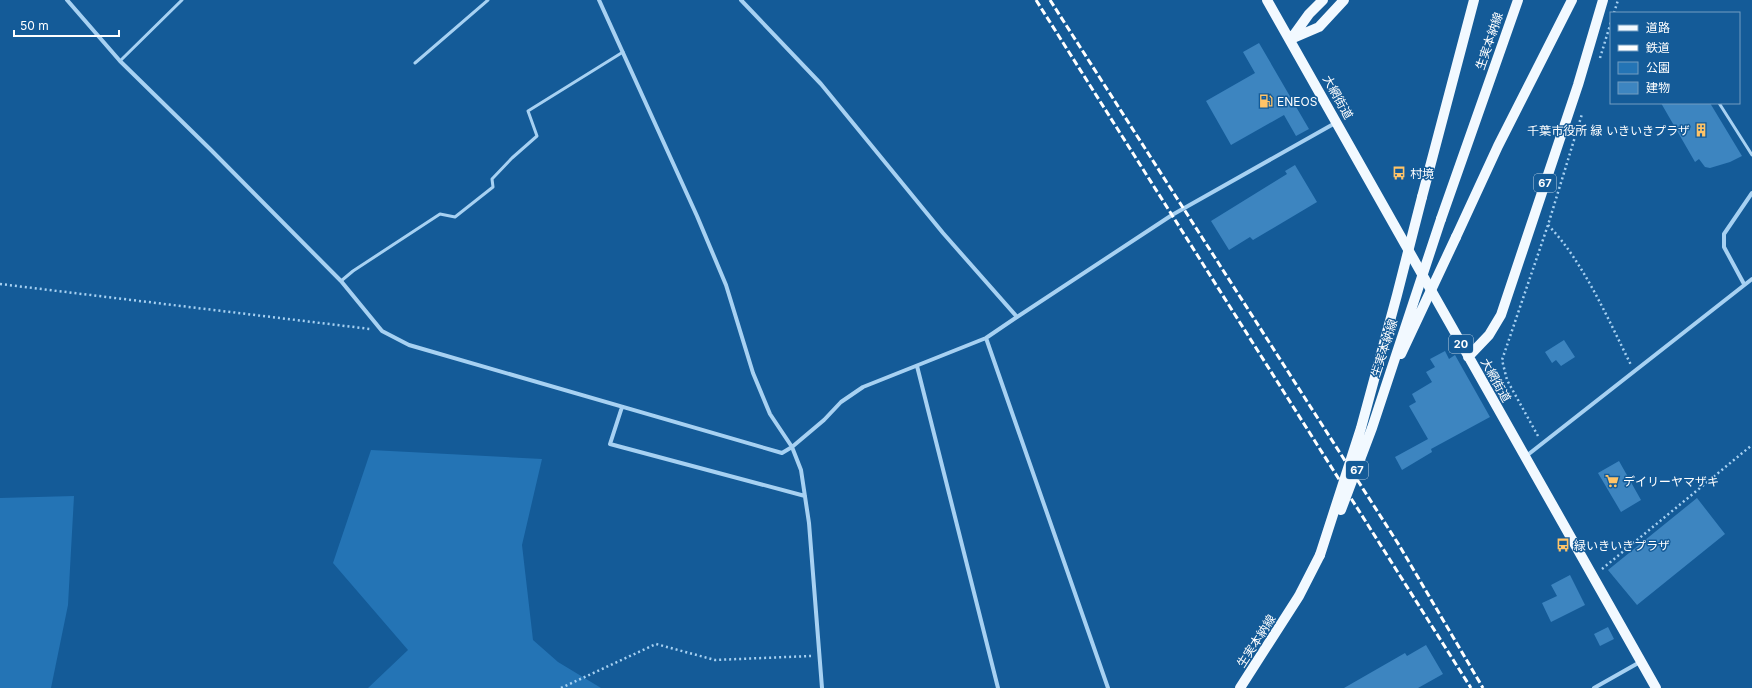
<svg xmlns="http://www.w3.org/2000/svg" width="1752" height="688" font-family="Inter,'Noto Sans JP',sans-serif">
	<rect width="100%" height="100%" fill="#145b98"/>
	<path fill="#2474b5" d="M371,450L542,459L522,545L533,640L558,662L601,688H368L408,650L333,563Z
		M74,496L68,605L51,688H0V498Z"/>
	<path fill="#3d85c0" d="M1259,43L1309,129L1296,136L1284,115L1231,145L1206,101L1255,73L1243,52Z
		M1661,103H1710L1742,156L1730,162L1710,168L1705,167L1699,159L1695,162Z
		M1295,165L1317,202L1253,240L1250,237L1229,250L1211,221L1287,174L1285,171Z
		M1564,340L1575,357L1561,366L1556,360L1552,363L1545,352Z
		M1445,351L1449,359L1455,355L1490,417L1431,449L1432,452L1402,470L1395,457L1428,439L1409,406L1416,402L1412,394L1432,382L1426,372L1435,367L1430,359Z
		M1619,461L1641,500L1621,512L1598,473Z
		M1697,498L1725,534L1637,605L1608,570Z
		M1570,575L1585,605L1551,622L1542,603L1557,596L1551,585Z
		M1608,627L1614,639L1600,646L1594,634Z
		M1426,645L1443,674L1418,688H1344L1405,653L1407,656Z"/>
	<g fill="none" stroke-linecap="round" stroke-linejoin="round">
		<path stroke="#a7d1f2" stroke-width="2.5" stroke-dasharray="2 3" stroke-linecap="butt" d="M1614,13L1618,0
			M1600,58L1611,22
			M1548,225C1583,261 1608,319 1631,365
			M0,284L370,329
			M1538,436L1507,380L1502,360L1548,225L1582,114
			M1602,569L1752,445
			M561,688L656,644L715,660L811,656"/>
		<path stroke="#a7d1f2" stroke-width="3" d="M120,61L182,0
			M415,63L488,0
			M1719,103L1752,155
			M341,281L353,271L440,214L455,217L493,187L492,179L512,158L537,136L528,111L623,52"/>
		<path stroke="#a7d1f2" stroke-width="4" d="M67,0L120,61L211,150L341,281L382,331L409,345L782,453L792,447L824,420L841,402L863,387L986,338L1017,317L943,233L821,84L741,0
			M599,0L697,216L726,285L753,373L770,414L792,447L801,470L809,523L822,688
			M1744,284L1724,247V234L1752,193
			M1017,317L1172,215L1337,122
			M986,338L1108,688
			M917,366L998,688
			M622,407L610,444L805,496
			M1525,457L1752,279
			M1594,688L1640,662"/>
		<path stroke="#f2f9ff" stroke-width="10" d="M1267,0L1656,688
			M1291,39L1319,27L1344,0
			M1291,39L1309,14L1323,0
			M1422,197L1474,0
			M1441,219L1518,0
			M1456,237L1498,146L1572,0
			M1468,357L1489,335L1501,315L1578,85L1603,0
			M1240,688L1299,596L1320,555"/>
		<path stroke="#fff" stroke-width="3" stroke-dasharray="7 3" stroke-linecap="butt" d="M1036,0L1471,688
			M1050,0L1399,545L1483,688"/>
		<path stroke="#f2f9ff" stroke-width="10" d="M1401,354L1456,237
			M1341,510L1372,428L1441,219
			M1320,555L1361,428L1397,295L1422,197"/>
	</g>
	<defs>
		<g id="fuel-bare" transform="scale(1.08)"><path d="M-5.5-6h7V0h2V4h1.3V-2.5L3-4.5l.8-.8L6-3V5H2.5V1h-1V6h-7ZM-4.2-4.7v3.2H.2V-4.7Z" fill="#ffc468" stroke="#145b98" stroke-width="2.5" paint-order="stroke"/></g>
		<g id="building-bare" transform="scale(1.08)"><path d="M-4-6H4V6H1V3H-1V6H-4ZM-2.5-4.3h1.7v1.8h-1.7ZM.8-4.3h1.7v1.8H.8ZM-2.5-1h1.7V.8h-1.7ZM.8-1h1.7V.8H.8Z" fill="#ffc468" stroke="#145b98" stroke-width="2.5" paint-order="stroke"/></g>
		<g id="bus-bare" transform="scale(1.08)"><path d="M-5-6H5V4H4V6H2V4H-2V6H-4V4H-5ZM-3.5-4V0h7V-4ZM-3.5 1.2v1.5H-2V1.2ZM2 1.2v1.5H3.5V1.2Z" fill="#ffc468" stroke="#145b98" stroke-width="2.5" paint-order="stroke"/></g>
		<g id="supermarket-bare" transform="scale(1.08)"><path d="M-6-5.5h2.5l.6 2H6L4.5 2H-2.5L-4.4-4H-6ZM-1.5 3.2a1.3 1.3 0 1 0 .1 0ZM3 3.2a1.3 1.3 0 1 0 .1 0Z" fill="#ffc468" stroke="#145b98" stroke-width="2.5" paint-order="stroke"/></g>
	</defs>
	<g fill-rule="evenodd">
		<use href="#fuel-bare" x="1266" y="101"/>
		<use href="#building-bare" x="1701" y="130"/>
		<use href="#bus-bare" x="1399" y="173"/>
		<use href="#supermarket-bare" x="1612" y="481"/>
		<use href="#bus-bare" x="1563" y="545"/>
	</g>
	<g text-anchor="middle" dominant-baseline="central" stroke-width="3" stroke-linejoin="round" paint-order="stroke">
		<g fill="#145b98" stroke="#b8cee0" stroke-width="1">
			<rect x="1534" y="174" width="22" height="18" rx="3"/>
			<rect x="1449" y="335" width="24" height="18" rx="3"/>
			<rect x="1346" y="461" width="22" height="18" rx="3"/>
		</g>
		<g font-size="11" font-weight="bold" fill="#fff">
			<text x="1545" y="183">67</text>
			<text x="1461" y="344">20</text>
			<text x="1357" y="470">67</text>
		</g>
		<g font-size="12" fill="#fff" stroke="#145b98">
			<text transform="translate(1489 41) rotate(-71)">生実本納線</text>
			<text transform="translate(1338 97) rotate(61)">大網街道</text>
			<text transform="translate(1384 348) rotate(-72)">生実本納線</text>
			<text transform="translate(1496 380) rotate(61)">大網街道</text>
			<text transform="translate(1256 641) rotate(-57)">生実本納線</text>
		</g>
		<g font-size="12" fill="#fff" stroke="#145b98" text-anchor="start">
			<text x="1277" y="101">ENEOS</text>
			<text x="1690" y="130" text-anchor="end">千葉市役所 緑 いきいきプラザ</text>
			<text x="1410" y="173">村境</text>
			<text x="1623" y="481">デイリーヤマザキ</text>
			<text x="1574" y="545">緑いきいきプラザ</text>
		</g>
	</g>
	<rect x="1610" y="12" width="130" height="92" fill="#145b98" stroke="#729dc1"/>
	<rect x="1618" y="25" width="20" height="6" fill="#f2f9ff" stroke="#729dc1"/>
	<text x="1646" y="32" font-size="12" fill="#ffffff">道路</text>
	<rect x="1618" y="45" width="20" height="6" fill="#ffffff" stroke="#729dc1"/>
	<text x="1646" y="52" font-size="12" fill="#ffffff">鉄道</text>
	<rect x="1618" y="62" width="20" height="12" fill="#2474b5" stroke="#729dc1"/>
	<text x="1646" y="72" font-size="12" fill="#ffffff">公園</text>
	<rect x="1618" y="82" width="20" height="12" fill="#3d85c0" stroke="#729dc1"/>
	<text x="1646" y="92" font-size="12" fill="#ffffff">建物</text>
	<path d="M14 30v6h105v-6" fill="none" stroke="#ffffff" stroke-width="2"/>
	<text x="20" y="30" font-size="12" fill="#ffffff" stroke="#145b98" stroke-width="3" paint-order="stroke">50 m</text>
</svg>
